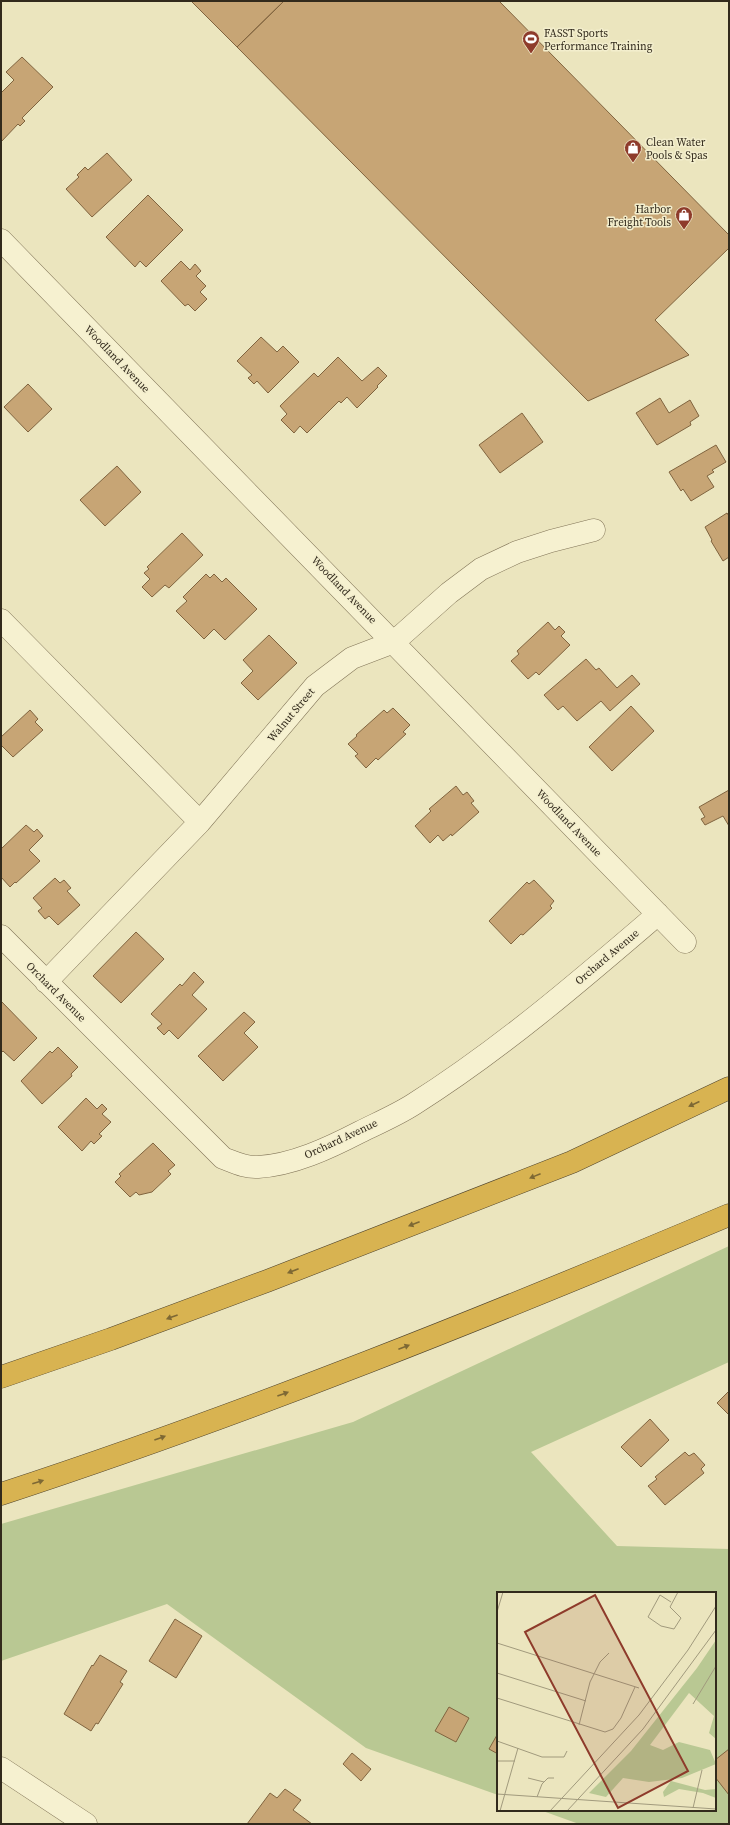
<svg xmlns="http://www.w3.org/2000/svg" width="730" height="1825" font-family="'Source Serif 4',serif">
	<rect width="100%" height="100%" fill="#ebe5be"/>
	<path fill="#b9c893" d="M729,1246V1362L531,1452L617,1546L729,1549V1824H579L540,1810H715V1593H498V1795L366,1748L167,1604L1,1661V1524L353,1422Z"/>
	<path fill="#c7a575" stroke="#80643f" d="M191,1H284L237,47Z
		M284,1H499L729,235V248L655,320L689,355L588,401L237,47Z
		M22,57L53,87L22,118L25,121L20,126L18,124L1,142V93L14,80L6,72Z
		M107,153L132,180L92,217L66,189L79,177L77,175L85,167L88,170Z
		M148,195L183,230L146,267L140,261L135,267L106,237Z
		M181,261L190,270L195,264L201,271L196,276L206,286L200,292L207,299L195,311L188,304L185,306L161,281Z
		M261,337L277,352L283,346L299,362L268,393L257,381L254,384L248,378L252,375L237,361Z
		M338,357L362,381L378,367L387,376L377,386L378,387L357,408L347,397L341,403L339,401L307,433L300,426L294,433L281,420L287,414L280,406L314,373L318,377Z
		M28,384L52,409L28,432L4,407Z
		M660,398L669,413L690,400L699,416L690,422L691,425L657,445L636,413Z
		M522,413L543,442L500,473L479,445Z
		M716,445L726,462L712,470L714,472L707,476L714,487L691,501L683,489L681,491L669,472Z
		M117,466L141,492L105,526L80,500Z
		M727,513L729,516V557L723,561L711,541L712,540L705,527Z
		M182,533L203,555L169,588L165,585L152,597L142,587L150,579L144,573L149,569L147,567Z
		M206,574L210,578L214,574L222,582L226,578L257,609L225,640L214,629L204,639L176,611L187,601L183,597Z
		M548,622L555,630L559,626L565,632L561,636L570,645L539,675L536,672L528,679L511,661L519,654L517,651Z
		M269,635L297,663L258,700L241,683L253,671L243,660Z
		M586,659L596,670L599,668L617,688L632,675L640,684L610,711L601,701L577,721L563,706L558,710L544,695Z
		M631,706L654,731L612,771L589,747Z
		M393,708L410,725L403,732L406,734L378,760L376,758L366,768L355,756L358,754L348,744L357,736L356,735L384,710L387,713Z
		M30,710L38,719L35,722L43,730L13,757L1,745V737Z
		M456,786L463,795L467,792L474,801L471,803L479,812L452,836L451,834L443,841L438,835L430,843L415,826L431,811L429,809Z
		M729,790V826L723,816L705,825L701,819L705,817L699,807Z
		M26,825L34,832L37,829L43,836L29,850L40,861L16,883L15,882L10,887L1,877V849Z
		M55,878L60,883L64,880L71,888L67,891L80,905L58,925L49,916L45,919L38,911L42,908L33,898Z
		M534,880L554,901L550,906L552,908L523,935L521,934L511,944L489,921L527,882L529,884Z
		M136,932L164,959L121,1003L93,976Z
		M194,972L204,982L192,995L207,1009L178,1039L169,1030L164,1035L157,1028L162,1024L151,1014L180,984L182,986Z
		M1,1001L37,1038L14,1061L3,1051L1,1053Z
		M244,1012L255,1022L244,1033L258,1047L223,1081L198,1056Z
		M58,1047L78,1067L71,1074L72,1076L42,1104L21,1081L50,1051L52,1053Z
		M86,1098L97,1109L102,1104L107,1109L102,1114L111,1122L99,1134L102,1136L94,1144L91,1141L82,1151L58,1127Z
		M153,1143L175,1165L168,1171L171,1174L152,1192L139,1195L136,1192L130,1197L115,1182L121,1176L119,1174Z
		M729,1391V1415L717,1403Z
		M650,1419L669,1440L641,1467L621,1447Z
		M685,1452L689,1456L694,1453L705,1465L701,1469L704,1473L665,1505L648,1486L657,1479L655,1477Z
		M175,1619L202,1636L176,1678L149,1661Z
		M100,1655L127,1671L120,1682L123,1684L98,1724L96,1723L91,1731L64,1714L92,1665L93,1666Z
		M449,1707L469,1718L456,1742L435,1731Z
		M497,1735L498,1736V1754L489,1749Z
		M729,1749V1795L715,1777V1760Z
		M352,1753L371,1769L361,1781L343,1764Z
		M285,1789L301,1800L293,1810L312,1824H247L270,1793L277,1798Z"/>
	<g fill="none" stroke-linecap="round" stroke-linejoin="round">
		<g stroke="#827558" stroke-width="23">
			<path id="minor" d="M1,240L685,942
				M1,620L200,822
				M1,936L223,1158C234,1162 245,1168 258,1167C293,1165 329,1148 360,1132C378,1123 397,1115 414,1104C501,1049 580,981 658,914
				M46,982L200,822L315,686L352,658L394,642L449,593L481,569L517,552L551,541L594,530
				M1,1768L86,1824"/>
		</g>
		<g stroke="#4f432c" stroke-width="23">
			<path id="highway" d="M1,1377L111,1339L267,1281L572,1162L729,1088
				M1,1494C248,1413 489,1316 729,1215"/>
		</g>
		<use href="#minor" stroke="#f6f1d0" stroke-width="22"/>
		<use href="#highway" stroke="#d8b351" stroke-width="22"/>
	</g>
	<defs><path id="oneway-solid" d="M-6-.8H1V-3.2L6.5 0L1 3.2V.8H-6Z"/></defs>
	<g fill="#7d6834">
		<use href="#oneway-solid" transform="translate(694 1104) rotate(155)"/>
		<use href="#oneway-solid" transform="translate(535 1176) rotate(158)"/>
		<use href="#oneway-solid" transform="translate(414 1224) rotate(159)"/>
		<use href="#oneway-solid" transform="translate(293 1271) rotate(159)"/>
		<use href="#oneway-solid" transform="translate(172 1317) rotate(160)"/>
		<use href="#oneway-solid" transform="translate(404 1347) rotate(-21)"/>
		<use href="#oneway-solid" transform="translate(283 1394) rotate(-20)"/>
		<use href="#oneway-solid" transform="translate(160 1438) rotate(-20)"/>
		<use href="#oneway-solid" transform="translate(38 1482) rotate(-18)"/>
	</g>
	<defs>
		<g id="stadium-pin" transform="scale(0.9)"><path d="M0 17L-7.5 6A9.5 9.5 0 1 1 7.5 6Z" fill="#8e3b2b" stroke="#f3eecd"/><path d="M0-5a6.5 5 0 1 0 0 10a6.5 5 0 1 0 0-10ZM-3.5-1.8h7v3.6h-7Z" fill="#fff"/></g>
		<g id="shop-pin" transform="scale(0.9)"><path d="M0 17L-7.5 6A9.5 9.5 0 1 1 7.5 6Z" fill="#8e3b2b" stroke="#f3eecd"/><path d="M-5-2.5h2.3a2.7 3.5 0 0 1 5.4 0H5L5.5 6h-11ZM-1.5-2.5h3a1.5 2.3 0 0 0-3 0Z" fill="#fff"/></g>
	</defs>
	<g fill-rule="evenodd">
		<use href="#stadium-pin" x="531" y="39"/>
		<use href="#shop-pin" x="633" y="148"/>
		<use href="#shop-pin" x="684" y="215"/>
	</g>
	<g text-anchor="middle" dominant-baseline="central" stroke-width="3" stroke-linejoin="round" paint-order="stroke">
		<g font-size="11" fill="#322a1c" stroke="#f3eecd" text-anchor="start">
			<text x="544" y="33">FASST Sports<tspan x="544" dy="13">Performance Training</tspan></text>
			<text x="646" y="142">Clean Water<tspan x="646" dy="13">Pools &amp; Spas</tspan></text>
			<text x="671" y="209" text-anchor="end">Harbor<tspan x="671" dy="13">Freight Tools</tspan></text>
		</g>
		<g font-size="11" fill="#322a1c" stroke="#f3eecd">
			<text transform="translate(117 359) rotate(46)">Woodland Avenue</text>
			<text transform="translate(344 590) rotate(46)">Woodland Avenue</text>
			<text transform="translate(291 715) rotate(-50)">Walnut Street</text>
			<text transform="translate(569 823) rotate(46)">Woodland Avenue</text>
			<text transform="translate(607 957) rotate(-40)">Orchard Avenue</text>
			<text transform="translate(56 992) rotate(45)">Orchard Avenue</text>
			<text transform="translate(341 1139) rotate(-25)">Orchard Avenue</text>
		</g>
	</g>
	<g transform="translate(497 1592)">
		<rect width="219" height="219" fill="#ebe5be"/>
		<path d="M219,48V147L212,141L217,124L192,101L153,153L166,158L182,150L213,158L219,172L185,186L152,190L126,186L109,205L92,201L134,159L200,76ZM174,189L208,198L219,197V206L206,201L182,197L167,205L166,200Z" fill="#b9c893"/>
		<path fill="none" stroke="#a19a7d" stroke-width="1" d="M174,10L163,3L151,25L164,34L177,37L184,26L173,15L181,0M0,20L6,0M0,51L142,96M0,81L89,109M0,106L108,140L116,137L124,126L138,95M196,112L219,74M82,133L93,90L103,70L112,61M0,149L45,165H67L70,159M0,169H18M31,186L47,190M0,202L219,217M40,205L45,192L51,186H57M196,216L205,178M3,219L21,156M53,219L142,123L191,58L219,14M70,219L146,137L219,38"/>
		<path fill="#8e3b2b" fill-opacity="0.15" stroke="#8e3b2b" stroke-width="2" d="M98,3L191,179L121,216L28,40Z"/>
		<rect width="219" height="219" fill="none" stroke="#322a1c" stroke-width="2"/>
	</g>
	<rect width="730" height="1825" fill="none" stroke="#322a1c" stroke-width="4"/>
</svg>
